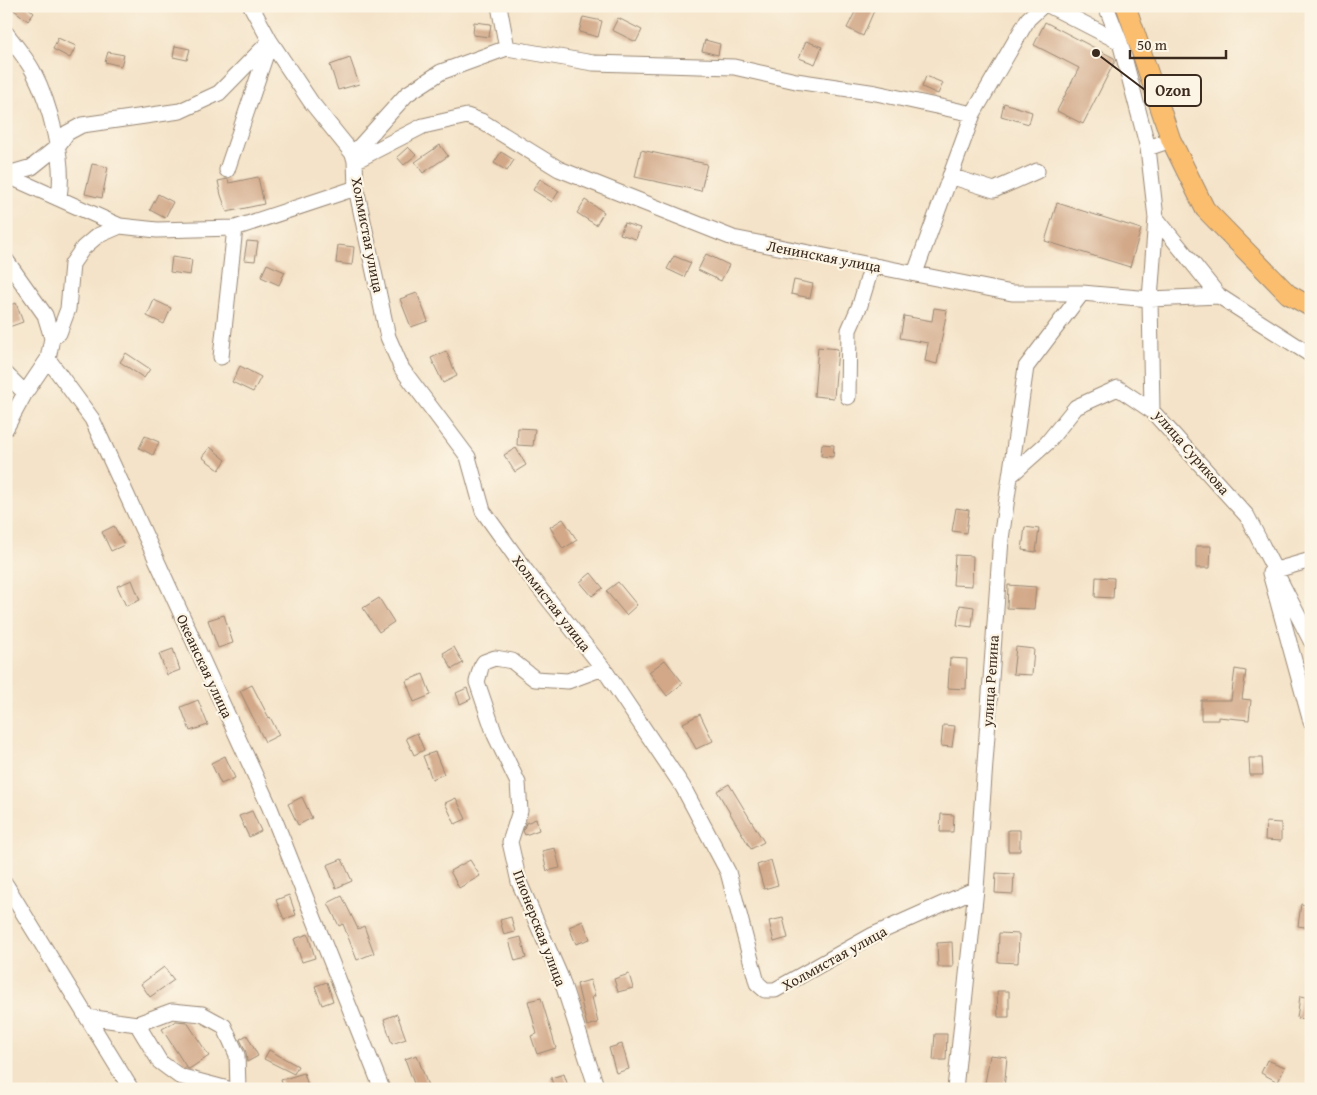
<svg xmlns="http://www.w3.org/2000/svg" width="1317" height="1095" font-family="'Gentium Book Plus',serif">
	<rect width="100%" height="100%" fill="#fcf5e5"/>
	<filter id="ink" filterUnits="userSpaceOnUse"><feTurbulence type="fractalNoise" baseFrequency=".02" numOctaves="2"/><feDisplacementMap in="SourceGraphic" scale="10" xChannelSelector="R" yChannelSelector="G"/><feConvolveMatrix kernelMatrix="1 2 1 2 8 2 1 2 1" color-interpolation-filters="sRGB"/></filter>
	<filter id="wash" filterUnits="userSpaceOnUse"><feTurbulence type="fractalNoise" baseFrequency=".0096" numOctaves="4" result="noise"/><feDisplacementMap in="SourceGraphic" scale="20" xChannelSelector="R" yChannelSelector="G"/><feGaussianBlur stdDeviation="1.12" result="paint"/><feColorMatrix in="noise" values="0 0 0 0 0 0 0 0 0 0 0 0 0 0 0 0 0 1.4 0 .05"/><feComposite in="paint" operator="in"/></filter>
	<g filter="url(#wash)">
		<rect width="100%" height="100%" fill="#f4e3c8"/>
		<g id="blocks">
			<path fill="#d2a888" d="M9,6H26L34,13L28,21Z
				M858,6H876L863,36L847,28Z
				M583,17L602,21L598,37L579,32Z
				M618,18L642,30L636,42L612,30Z
				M474,22L491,24L489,37L473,35Z
				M1045,22L1114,58L1115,61L1083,124L1057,111L1079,68L1034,45Z
				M58,38L76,46L70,58L53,49Z
				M705,40L720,44L718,55L702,51Z
				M806,41L822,47L815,64L799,58Z
				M175,46L190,49L187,60L173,57Z
				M108,52L124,55L121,66L105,62Z
				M350,58L359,84L338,90L330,65Z
				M926,76L943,83L938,94L922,87Z
				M1004,103L1032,112L1029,124L1001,116Z
				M440,145L448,156L423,173L415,162Z
				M408,147L416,155L404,165L397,157Z
				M641,150L707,164L701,191L635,177Z
				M501,152L514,160L507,171L494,163Z
				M92,164L108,167L102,198L85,194Z
				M258,177L264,204L227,212L221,195L218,181L228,179L229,183Z
				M540,179L559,191L552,202L533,190Z
				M158,194L173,202L165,218L150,210Z
				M585,200L604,212L596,225L577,213Z
				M1057,203L1141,229L1130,267L1045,241Z
				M624,223L640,228L636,239L620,234Z
				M247,241L258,242L255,261L244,260Z
				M338,245L354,247L352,265L336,263Z
				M706,254L729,265L721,281L698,270Z
				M674,256L691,263L684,277L667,269Z
				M172,257L192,260L190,275L170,272Z
				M267,264L285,272L279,285L261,277Z
				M794,280L813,284L810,298L791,294Z
				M417,293L428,321L411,327L400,299Z
				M154,300L171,308L164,324L147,316Z
				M16,303L23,322L6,328V306Z
				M934,308L947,310L937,364L925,361L928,343L900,338L904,316L932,321Z
				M818,347L838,349L834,398L814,396Z
				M446,351L457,376L443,383L431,358Z
				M126,353L150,369L144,378L120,362Z
				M240,366L261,377L253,392L232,382Z
				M518,428L535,429L533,446L517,445Z
				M145,436L159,442L153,455L139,448Z
				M822,444L834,445L833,457L821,456Z
				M210,447L226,460L219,470L202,457Z
				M516,448L526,465L515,472L504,455Z
				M956,508L969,510L966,533L952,531Z
				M563,519L577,540L563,549L550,527Z
				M114,526L124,545L111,551L102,532Z
				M1025,527L1039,529L1036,552L1022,550Z
				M1196,546H1211L1210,568H1196Z
				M955,555L973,556L972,586L953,585Z
				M591,573L603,588L592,596L580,582Z
				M1096,577L1114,578L1113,598L1095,597Z
				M132,580L140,600L126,606L117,586Z
				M618,582L637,605L626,615L606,591Z
				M1008,585L1036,587L1034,609L1007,608Z
				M379,598L394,622L379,632L363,608Z
				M960,605L974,607L972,627L957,625Z
				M224,615L233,643L218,648L208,620Z
				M454,647L463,663L452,669L443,653Z
				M1016,647L1034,649L1032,675L1013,674Z
				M173,649L180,670L167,675L159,654Z
				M950,658L967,659L966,689L948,688Z
				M665,660L683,683L667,696L649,672Z
				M1235,669L1246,671L1242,699L1251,700L1249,720L1218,717V720H1201V700H1231Z
				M423,674L431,695L414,702L406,681Z
				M252,685L269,718L270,717L279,735L265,742L240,691Z
				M467,688L471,699L460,704L456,693Z
				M198,700L208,725L190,731L181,707Z
				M700,714L713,741L696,749L683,723Z
				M943,725L955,726L952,747L941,746Z
				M417,733L424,750L414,755L406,738Z
				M435,752L444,774L432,779L423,756Z
				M225,756L235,778L221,784L211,763Z
				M1249,758H1262L1263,775H1250Z
				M729,784L764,842L751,849L717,791Z
				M302,797L312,818L298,825L288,804Z
				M456,798L466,819L455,824L445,803Z
				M252,811L261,831L249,837L239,816Z
				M941,814L954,815L953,832H940Z
				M536,819L539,830L525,835L523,831L526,823Z
				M1266,822L1281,823V841L1265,840Z
				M1008,830H1020V851H1008Z
				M555,848L560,868L547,871L542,851Z
				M342,859L352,881L336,888L327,865Z
				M470,860L480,876L459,888L450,871Z
				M771,860L778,885L764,889L757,865Z
				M996,873L1014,874L1013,894L995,893Z
				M289,895L296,915L284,919L276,900Z
				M342,896L358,929L364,926L374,953L357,960L343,924L339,926L328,903Z
				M1301,904L1311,906V928L1298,926Z
				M511,917L515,932L504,935L500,920Z
				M783,918L788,938L774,942L769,921Z
				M583,921L590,939L576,944L569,927Z
				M999,933L1019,934L1018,963L998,962Z
				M308,934L315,958L302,962L294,939Z
				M521,937L526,958L515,961L509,940Z
				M952,942L953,967H938L937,943Z
				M164,967L174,980L150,997L141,984Z
				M629,974L633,988L618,992L614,979Z
				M590,980L595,996L592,997L598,1023L587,1026L577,984Z
				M327,982L333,1001L322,1005L315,986Z
				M997,991H1009V1017H998Z
				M1300,996L1311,998V1020L1297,1018Z
				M541,998L556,1048L537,1054L531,1036L537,1034L528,1001Z
				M397,1014L406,1039L392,1044L384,1019Z
				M176,1021L187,1022L209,1056L189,1069L187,1068L162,1029Z
				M935,1034H947L946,1060H933Z
				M247,1035L258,1056L247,1062L246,1052L240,1039Z
				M622,1044L629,1069L616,1073L609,1048Z
				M269,1050L298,1066L294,1074L264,1059Z
				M417,1055L428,1086L422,1089H416L405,1059Z
				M990,1055L1007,1057L1004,1089H984Z
				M1267,1060L1285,1067L1278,1082L1261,1073Z
				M304,1073L309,1089H284L281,1080Z
				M564,1074L569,1089H554L551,1078Z"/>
		</g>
	</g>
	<g filter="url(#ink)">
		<use href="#blocks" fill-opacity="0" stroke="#988673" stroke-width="1"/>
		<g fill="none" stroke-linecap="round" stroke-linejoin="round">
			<g stroke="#988673" stroke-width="17">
				<path id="minor" d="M251,6L270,41L311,102L353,154L355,161L356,188L388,337L402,369L468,457L483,511L526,571L603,668L683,787L728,872L757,983L765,990H775L873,935L976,889
					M499,6L507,48
					M1050,6L1120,42
					M1106,6L1120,42L1148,148
					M6,33C15,45 26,58 33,71C50,104 65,160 59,197
					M1171,140L1148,148L1156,218L1150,299L1152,411L1247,516L1311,641
					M353,154L407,94L441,72L507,48L593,63L734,67L796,81L876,93L973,114
					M355,161L423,126L467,116L481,121L559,169L733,238L1012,293H1082L1150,299L1219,296L1311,355
					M227,170L269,45
					M6,172H15L32,167L57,147L67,133L82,125L180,111L219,93L270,41
					M6,175L120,226
					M950,176L994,190L1037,171
					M1156,218L1219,296
					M6,260L45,315L52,338L48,359L92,419L270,808L382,1089
					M915,273L973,114L1028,19L1042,6
					M52,338L59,333L68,309L72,264L83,248L97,236L120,226L157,230L235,228L356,188
					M221,357L235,228
					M6,374L25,393
					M848,397L849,330L860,305L872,265
					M6,428L25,393L48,359
					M1010,476L1047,443L1076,407L1118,388L1152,411
					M1276,570L1311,560
					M1270,573L1311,722
					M6,885L131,1089
					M87,1017L137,1024L160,1062L179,1076L228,1089
					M137,1024L172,1011L202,1014L224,1026L237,1055L238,1089
					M597,1089L561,978L519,882L510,842L520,811L518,783L495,735L477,682L481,667L484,662L495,658L512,661L535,679L568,681L603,668
					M955,1089L976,889L1001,539L1026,367L1082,293"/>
			</g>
			<g stroke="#988673" stroke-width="21">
				<path id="major" d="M1126,6L1171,140L1205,209L1288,294L1311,307"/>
			</g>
			<use href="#minor" stroke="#fff" stroke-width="15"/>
			<use href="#major" stroke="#fbbe6e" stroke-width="19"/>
		</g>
	</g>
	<g text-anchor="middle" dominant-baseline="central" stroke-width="4.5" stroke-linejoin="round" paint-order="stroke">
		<g font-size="15" fill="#3b2a1e" stroke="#fcf5e5">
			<text transform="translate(368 235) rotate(79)">Холмистая улица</text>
			<text transform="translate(824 256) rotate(11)">Ленинская улица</text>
			<text transform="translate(1192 452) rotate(49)">улица Сурикова</text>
			<text transform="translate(552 603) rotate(52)">Холмистая улица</text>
			<text transform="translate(205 666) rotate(65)">Океанская улица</text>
			<text transform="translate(990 681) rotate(-86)">улица Репина</text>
			<text transform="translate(540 928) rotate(69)">Пионерская улица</text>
			<text transform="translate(834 958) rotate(-29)">Холмистая улица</text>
		</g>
	</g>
	<path fill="none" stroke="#3b2a1e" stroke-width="2" d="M1096 53L1145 90"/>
	<circle fill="#3b2a1e" stroke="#fcf5e5" stroke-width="2" cx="1096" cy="53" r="5"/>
	<rect fill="#fcf5e5" stroke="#3b2a1e" stroke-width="2" x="1145" y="75" width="56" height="31" rx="5"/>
	<g font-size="16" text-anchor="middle" font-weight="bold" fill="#3b2a1e">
		<text x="1173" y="96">Ozon</text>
	</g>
	<rect width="1317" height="1095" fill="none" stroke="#fcf5e5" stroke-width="25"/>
	<path d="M1130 50v8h96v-8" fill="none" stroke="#3b2a1e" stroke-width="2.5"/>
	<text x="1137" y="50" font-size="15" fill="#3b2a1e" stroke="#fcf5e5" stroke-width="4" paint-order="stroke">50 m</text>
</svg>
